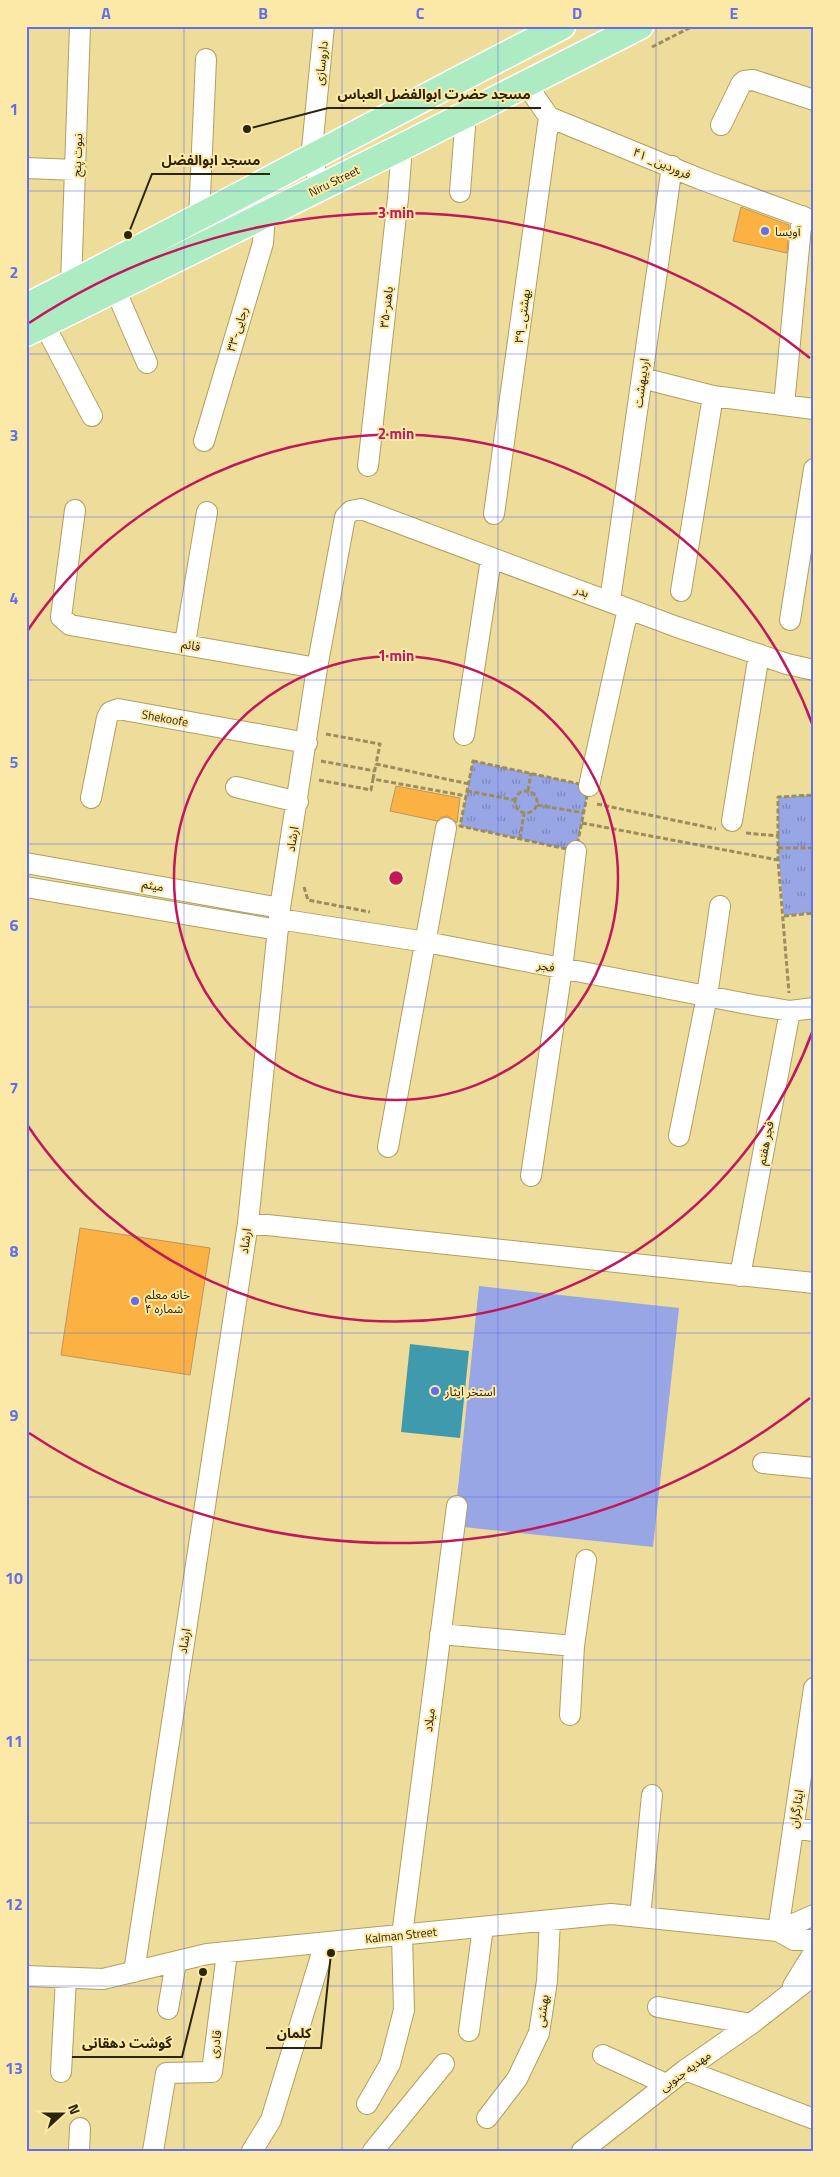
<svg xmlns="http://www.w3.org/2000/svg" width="840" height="2177" font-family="'Titillium Web','Noto Sans Arabic',sans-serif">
	<defs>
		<pattern id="park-tufts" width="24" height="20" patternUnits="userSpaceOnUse" patternTransform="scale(1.25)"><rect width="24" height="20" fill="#98a6e5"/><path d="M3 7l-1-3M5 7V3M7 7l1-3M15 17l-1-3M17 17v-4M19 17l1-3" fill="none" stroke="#7c87b8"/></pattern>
	</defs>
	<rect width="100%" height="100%" fill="#eedc9a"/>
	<path fill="url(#park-tufts)" d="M473,761L589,786L576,851L460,826Z
		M814,795V912L784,916L778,848V797Z"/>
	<path fill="#98a6e5" d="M479,1286L679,1308L653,1547L454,1526Z"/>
	<path fill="#3f9aad" d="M410,1344L469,1351L460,1438L401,1432Z"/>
	<path fill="#fbb242" stroke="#bd955f" d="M741,207L789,225L787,253L733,241Z
		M396,786L460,798L457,823L448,816L442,817L437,821L390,811Z
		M80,1228L210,1248L190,1375L61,1355Z"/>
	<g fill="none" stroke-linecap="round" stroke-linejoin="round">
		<g stroke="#b19f5f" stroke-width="22">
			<path id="minor" d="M526,84L549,117L700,179L814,221
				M721,125L741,84L744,81L753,80L814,100
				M26,168L76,170
				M322,187L311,159L324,26
				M460,192L466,114
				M199,218L206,59
				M71,284L80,26
				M115,289L147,363
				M44,324L92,416
				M642,378L713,396L814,409
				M784,405L802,216
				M204,441L263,243L265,215
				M368,466L398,198L402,147
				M75,510L61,617L70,625L317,668
				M494,514L549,117
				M681,591L713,396
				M610,601L672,166
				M790,620L814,469
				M185,643L207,512
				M464,735L491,559
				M589,786L628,609
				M236,787L298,802
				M91,798L107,718L110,712L118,709L307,743
				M732,821L759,654
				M26,863L280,908
				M26,887L278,930
				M279,919L426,942L753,1005L790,1011L814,1008
				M679,1136L707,996L720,906
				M388,1147L446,828
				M531,1176L562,969L576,851
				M248,1223L814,1283
				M740,1276L790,1011
				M763,1463L814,1468
				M440,1634L574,1646
				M570,1715L574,1646L586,1560
				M793,1828L814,1831
				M640,1917L652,1795
				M778,1931L814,1688
				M778,1931L814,1915
				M134,1972L248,1223L280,908L317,668L345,517L351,511L361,509L677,627L787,664L814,670
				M26,1976L103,1979L207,1954L611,1914L778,1931L794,1940H811
				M793,1986L814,1952
				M658,2007L751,2024
				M168,2009L176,1962
				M469,2031L483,1927
				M603,2055L666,2084
				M685,2070L814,2119
				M61,2072L66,1978
				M367,2104L390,2064L404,2010L402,1935L457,1506
				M487,2118L517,2079L539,2033L547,1981L550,1920
				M79,2151L80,2128
				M153,2151L166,2073L212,2072L227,1953
				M252,2151L271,2120L325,1943
				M373,2151L444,2064
				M582,2151L685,2070L751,2024L814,1975"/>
		</g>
		<g stroke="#fff" stroke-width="29">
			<path id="major" d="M26,307C206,215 383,118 562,26
				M26,333L402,147L640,26"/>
		</g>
		<path stroke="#9b8d5c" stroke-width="3" stroke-dasharray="5 2.5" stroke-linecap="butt" d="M652,47L693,26
			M326,734L380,744L376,764L469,784
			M321,761L375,771
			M473,761L589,786L576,851L460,826Z
			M373,779L376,764
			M319,780L371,790L373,779L466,796
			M515 802a11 11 0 1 1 22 0a11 11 0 1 1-22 0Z
			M467,791L515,800
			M528,791L531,773
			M597,804L716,829
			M537,805L584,813
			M582,823L778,860
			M746,833L778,836V860L789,993
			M778,836V797L814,795
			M520,839L524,813
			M778,848H814
			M304,887L308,900L370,912
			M784,916L814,913"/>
		<use href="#minor" stroke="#fff" stroke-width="20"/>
		<use href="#major" stroke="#adebc3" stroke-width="26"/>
	</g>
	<path fill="none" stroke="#6170e8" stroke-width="1" stroke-opacity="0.55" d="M184,26V2151M342,26V2151M498,26V2151M656,26V2151M26,191H814M26,354H814M26,517H814M26,680H814M26,844H814M26,1007H814M26,1170H814M26,1333H814M26,1497H814M26,1660H814M26,1823H814M26,1986H814"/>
	<g fill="none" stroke="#c2185b" stroke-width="2.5">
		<circle cx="396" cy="878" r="222"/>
		<path d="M813 1030A444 444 0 0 1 28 1126M28 630A444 444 0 0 1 813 726"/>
		<path d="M810 1398A665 665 0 0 1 29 1433M29 323A665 665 0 0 1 810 358"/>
	</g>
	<g fill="#6170e8" stroke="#fce9a7" stroke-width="2">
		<circle cx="765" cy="231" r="5"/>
		<circle cx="135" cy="1301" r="5"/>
		<circle cx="435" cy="1391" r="5"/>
	</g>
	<g text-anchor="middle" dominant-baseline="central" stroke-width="4" stroke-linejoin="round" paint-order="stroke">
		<g font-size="12" fill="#2d250a" stroke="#fce9a7">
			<text transform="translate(321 63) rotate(-84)">داروسازی</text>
			<text transform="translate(77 155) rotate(-88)">نبوت پنج</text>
			<text transform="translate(662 163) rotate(23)">۴۱ _فروردین</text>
			<text transform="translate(334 181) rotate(-26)">Niru Street</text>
			<text transform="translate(386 307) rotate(-83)">۳۵-باهنر</text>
			<text transform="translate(522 316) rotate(-82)">۳۹_بهشتی</text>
			<text transform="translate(237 329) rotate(-73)">۳۳-رجایی</text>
			<text transform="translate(641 383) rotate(-82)">اردیبهشت</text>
			<text transform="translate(582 591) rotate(20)">بدر</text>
			<text transform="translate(191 645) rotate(10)">قائم</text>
			<text transform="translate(165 718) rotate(10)">Shekoofe</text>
			<text transform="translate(292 839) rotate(-81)">ارشاد</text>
			<text transform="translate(153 885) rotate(10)">میثم</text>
			<text transform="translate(546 966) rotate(11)">فجر</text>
			<text transform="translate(765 1143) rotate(-79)">فجر هفتم</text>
			<text transform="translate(245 1241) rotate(-82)">ارشاد</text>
			<text transform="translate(184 1641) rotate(-81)">ارشاد</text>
			<text transform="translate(429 1720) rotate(-83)">میلاد</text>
			<text transform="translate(796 1809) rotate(-81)">ایثارگران</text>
			<text transform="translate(401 1935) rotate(-6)">Kalman Street</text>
			<text transform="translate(542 2011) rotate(-82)">بهشتی</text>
			<text transform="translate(215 2044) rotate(-82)">قادری</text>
			<text transform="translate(685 2071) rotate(-36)">مهدیه جنوبی</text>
		</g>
		<g font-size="12" fill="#2d250a" stroke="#fce9a7" text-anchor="start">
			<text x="775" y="231">آویسا</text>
			<text x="145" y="1294">خانه معلم<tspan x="145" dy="14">شماره ۴</tspan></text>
			<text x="445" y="1391">استخر ایثار</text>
		</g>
	</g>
	<circle cx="396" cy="878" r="8" fill="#c2185b" stroke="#fce9a7" stroke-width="2.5"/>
	<g font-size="15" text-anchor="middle" font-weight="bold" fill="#c2185b" stroke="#fce9a7" stroke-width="4" stroke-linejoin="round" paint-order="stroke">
		<text x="396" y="218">3 min</text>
		<text x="396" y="439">2 min</text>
		<text x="396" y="661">1 min</text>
	</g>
	<path fill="none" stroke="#2d250a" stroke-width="2" d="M247 129L328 108H541M128 235L152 174H270M331 1953L321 2048H266M203 1972L182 2057H72"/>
	<g fill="#2d250a" stroke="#fce9a7" stroke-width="2">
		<circle cx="247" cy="129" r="5"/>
		<circle cx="128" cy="235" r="5"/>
		<circle cx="331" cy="1953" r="5"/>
		<circle cx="203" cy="1972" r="5"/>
	</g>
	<g font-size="14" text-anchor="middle" font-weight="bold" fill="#2d250a" stroke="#fce9a7" stroke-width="4" stroke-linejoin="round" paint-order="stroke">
		<text x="434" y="99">مسجد حضرت ابوالفضل العباس</text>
		<text x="211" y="165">مسجد ابوالفضل</text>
		<text x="294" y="2038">کلمان</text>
		<text x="127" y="2048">گوشت دهقانی</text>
	</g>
	<rect width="840" height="2177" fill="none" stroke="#fce9a7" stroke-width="55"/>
	<g transform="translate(62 2114) rotate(69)" stroke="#fce9a7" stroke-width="4" paint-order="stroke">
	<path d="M0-4L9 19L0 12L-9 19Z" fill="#2d250a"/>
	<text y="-8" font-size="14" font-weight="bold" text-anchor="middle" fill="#2d250a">N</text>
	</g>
	<rect x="28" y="28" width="784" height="2122" fill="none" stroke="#6170e8" stroke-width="2"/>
	<g font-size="16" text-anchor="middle" font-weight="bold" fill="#6170e8">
		<text x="106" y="19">A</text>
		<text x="263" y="19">B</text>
		<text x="420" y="19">C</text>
		<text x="577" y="19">D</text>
		<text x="734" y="19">E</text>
		<text x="14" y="115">1</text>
		<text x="14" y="278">2</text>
		<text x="14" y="441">3</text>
		<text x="14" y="604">4</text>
		<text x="14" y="768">5</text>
		<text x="14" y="931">6</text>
		<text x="14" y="1094">7</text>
		<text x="14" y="1257">8</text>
		<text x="14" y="1421">9</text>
		<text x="14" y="1584">10</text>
		<text x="14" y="1747">11</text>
		<text x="14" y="1910">12</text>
		<text x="14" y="2074">13</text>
	</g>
</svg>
